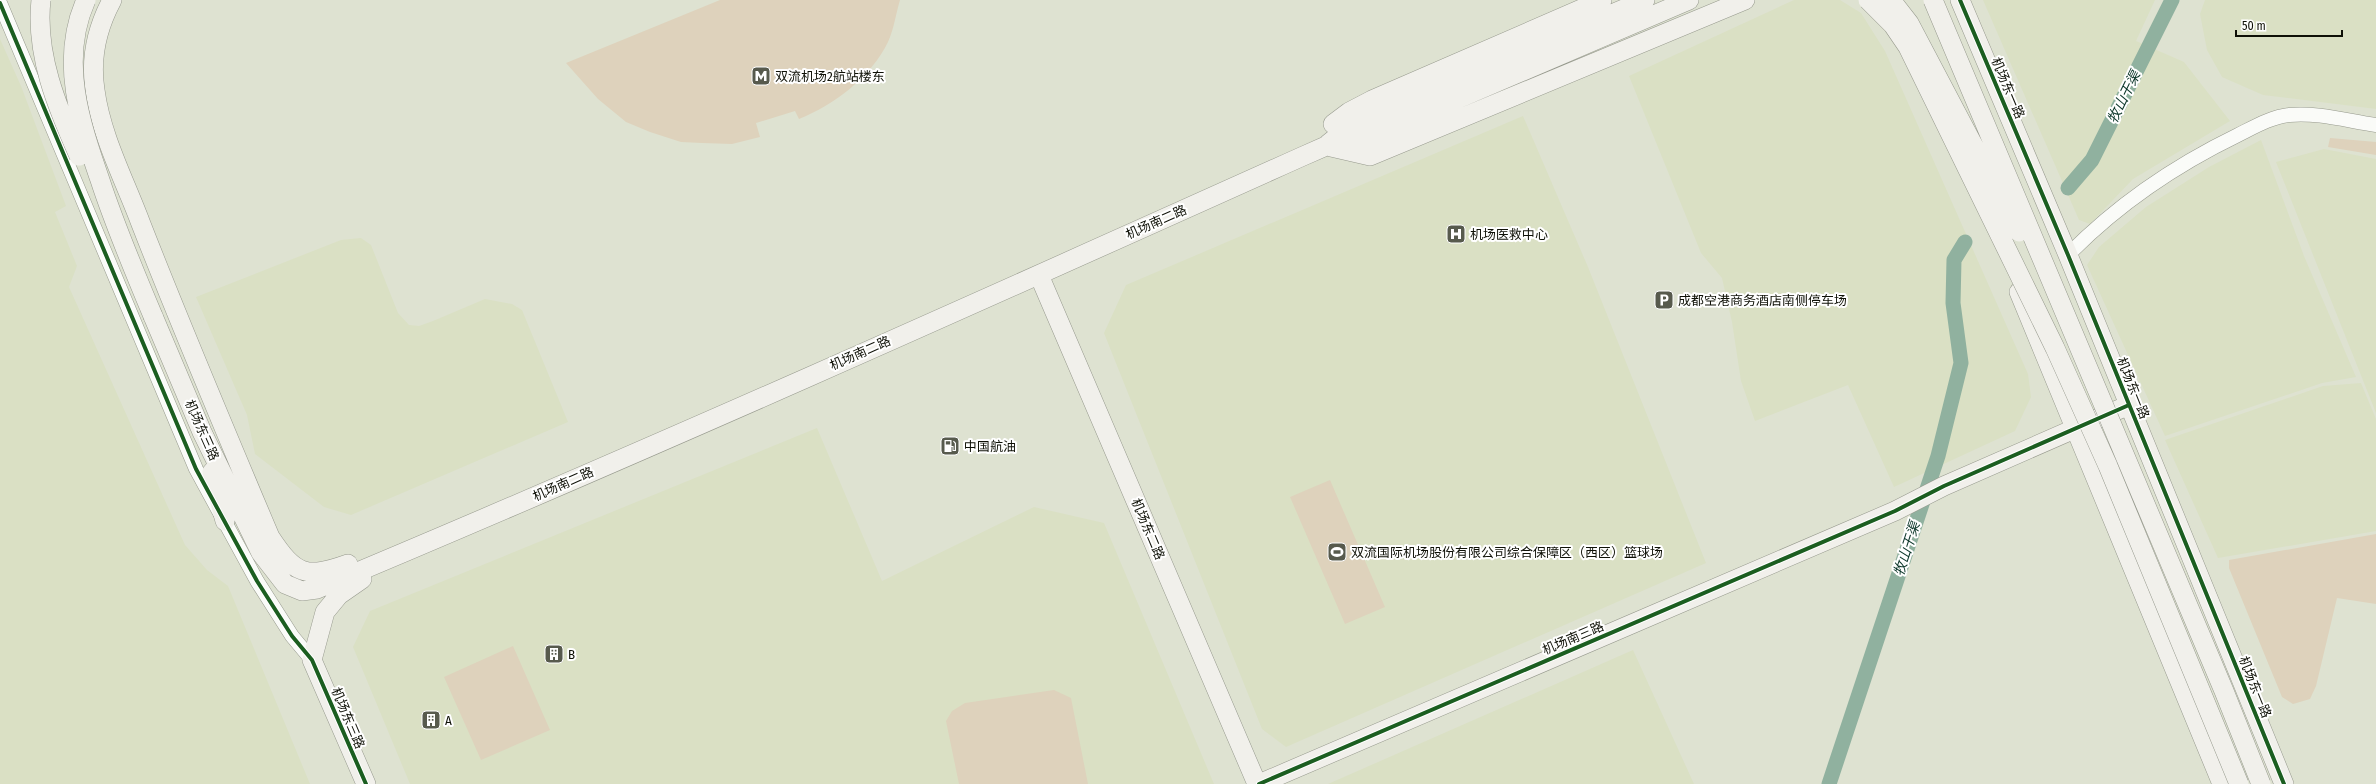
<svg xmlns="http://www.w3.org/2000/svg" width="2376" height="784" font-family="'Fira Sans Condensed','Noto Sans SC',sans-serif">
	<rect width="100%" height="100%" fill="#dee2d1"/>
	<path fill="#dae0c4" d="M1794,0H1840L1861,13L1885,51L2028,374L2031,397L2015,431L1894,487L1848,385L1755,421L1741,381L1732,322L1722,278L1701,253L1629,76Z
		M1983,0H2155L2136,41L2184,62L2230,121L2133,179L2090,224L2079,220Z
		M2205,0H2376V109L2263,95L2222,77L2207,50L2200,14Z
		M0,39L21,86L66,206L55,212L77,266L69,287L185,545L207,570L228,586L310,784H0Z
		M1523,116L1588,267L1706,563L1286,747L1262,729L1104,333L1126,285Z
		M2261,140L2304,256L2356,377L2322,383L2165,436L2087,265L2099,247L2146,207L2209,167Z
		M2324,149L2376,159V413L2276,162Z
		M361,238L371,245L398,313L409,325L419,326L433,321L485,299L512,304L522,310L568,422L351,515L324,507L255,454L247,415L196,297L341,240Z
		M2361,383L2376,419V531L2218,558L2165,440L2323,386Z
		M817,428L882,581L1034,507L1104,523L1214,784H410L353,647L370,611Z
		M1633,650L1694,784H1328Z"/>
	<path fill="#ded2bc" d="M720,0H900C896,13 894,29 888,42C871,77 834,105 799,119L795,111L756,123L760,137L732,144L702,143L681,142L650,132L626,122L598,99L566,63Z
		M2330,138L2376,142V155L2328,147Z
		M1330,480L1385,607L1345,624L1290,497Z
		M2376,534V604L2337,598L2316,686L2310,699L2293,704L2282,697L2229,568V560Z
		M513,646L550,730L481,760L444,677Z
		M1054,690L1071,698L1088,784H959L946,721L952,711L965,703Z"/>
	<g fill="none" stroke-linecap="round" stroke-linejoin="round">
		<path stroke="#90b19f" stroke-width="15" d="M2068,188L2092,160L2172,0
			M1829,784L1938,456L1961,363L1953,303L1954,260L1965,242"/>
		<g stroke="#96998d" stroke-width="15">
			<path id="street" d="M0,3L196,469L257,581L292,636L312,660
				M2068,255C2118,204 2174,166 2238,135C2254,127 2271,117 2289,115C2317,112 2348,121 2376,125"/>
		</g>
		<g stroke="#96998d" stroke-width="20">
			<path id="secondary" d="M112,0C97,28 90,58 95,90C101,136 125,181 141,224C182,329 226,433 270,537C295,575 306,579 348,564
				M1960,0L2068,255L2284,784
				M1333,124L1349,112L1372,100L1602,0
				M1328,144L1350,126L1363,119L1645,0
				M1331,147L1370,156L1745,0
				M1039,275L1257,784
				M2019,292L2222,784
				M153,316L202,432L261,553L285,584L302,591L317,589C647,451 974,304 1301,157L1326,146L1371,136L1689,0
				M212,472L225,521
				M362,579L339,595L325,612L312,660L366,784
				M1259,784L1895,511L1944,486L2129,405"/>
		</g>
		<use href="#street" stroke="#fafbf8" stroke-width="14"/>
		<use href="#secondary" stroke="#f1f0eb" stroke-width="19"/>
		<g stroke="#96998d" stroke-width="20" stroke-linecap="butt">
			<path id="secondary-bridge" d="M41,0C35,54 57,107 79,156
				M86,0C59,60 80,122 100,180C115,226 134,271 153,316
				M1868,0L1893,25L1908,47L2055,348L2108,466L2239,784
				M1891,0L1909,23L2019,232
				M1933,0L2224,691L2261,784"/>
		</g>
		<use href="#secondary-bridge" stroke="#f1f0eb" stroke-width="19"/>
		<g stroke="#fff" stroke-width="6">
			<path id="cycleway" d="M1960,0L2068,255L2284,784
				M0,3L196,469L257,581L292,636L312,660L366,784
				M1259,784L1895,511L1944,486L2129,405"/>
		</g>
		<use href="#cycleway" stroke="#1b5e20" stroke-width="4"/>
	</g>
	<defs>
		<g id="metro-square" transform="scale(1)"><rect x="-9" y="-9" width="18" height="18" rx="4" fill="#575a4d" stroke="#fff"/><path d="M-5.5 5V-5H-3L0 0L3-5H5.5V5H3V-.5L0 4L-3-.5V5Z" fill="#fff"/></g>
		<g id="hospital-square" transform="scale(1)"><rect x="-9" y="-9" width="18" height="18" rx="4" fill="#575a4d" stroke="#fff"/><path d="M-5-5h3v3.5h4V-5h3V5h-3V1.5h-4V5h-3Z" fill="#fff"/></g>
		<g id="parking-square" transform="scale(1)"><rect x="-9" y="-9" width="18" height="18" rx="4" fill="#575a4d" stroke="#fff"/><path d="M-3.5-5.5H1a3.5 3.5 0 0 1 0 7H-1V5.5H-3.5ZM-1-3.4V-.6H.8a1.4 1.4 0 0 0 0-2.8Z" fill="#fff"/></g>
		<g id="fuel-square" transform="scale(1)"><rect x="-9" y="-9" width="18" height="18" rx="4" fill="#575a4d" stroke="#fff"/><path d="M-5.5-6h7V0h2V4h1.3V-2.5L3-4.5l.8-.8L6-3V5H2.5V1h-1V6h-7ZM-4.2-4.7v3.2H.2V-4.7Z" fill="#fff"/></g>
		<g id="stadium-square" transform="scale(1)"><rect x="-9" y="-9" width="18" height="18" rx="4" fill="#575a4d" stroke="#fff"/><path d="M0-5a6.5 5 0 1 0 0 10a6.5 5 0 1 0 0-10ZM-3.5-1.8h7v3.6h-7Z" fill="#fff"/></g>
		<g id="building-square" transform="scale(1)"><rect x="-9" y="-9" width="18" height="18" rx="4" fill="#575a4d" stroke="#fff"/><path d="M-4-6H4V6H1V3H-1V6H-4ZM-2.5-4.3h1.7v1.8h-1.7ZM.8-4.3h1.7v1.8H.8ZM-2.5-1h1.7V.8h-1.7ZM.8-1h1.7V.8H.8Z" fill="#fff"/></g>
	</defs>
	<g fill-rule="evenodd">
		<use href="#metro-square" x="761" y="76"/>
		<use href="#hospital-square" x="1456" y="234"/>
		<use href="#parking-square" x="1664" y="300"/>
		<use href="#fuel-square" x="950" y="446"/>
		<use href="#stadium-square" x="1337" y="552"/>
		<use href="#building-square" x="554" y="654"/>
		<use href="#building-square" x="431" y="720"/>
	</g>
	<g text-anchor="middle" dominant-baseline="central" stroke-width="4" stroke-linejoin="round" paint-order="stroke">
		<g font-size="13" fill="#0e1006" stroke="#fff" text-anchor="start">
			<text x="775" y="76">双流机场2航站楼东</text>
			<text x="1470" y="234">机场医救中心</text>
			<text x="1678" y="300">成都空港商务酒店南侧停车场</text>
			<text x="964" y="446">中国航油</text>
			<text x="1351" y="552">双流国际机场股份有限公司综合保障区（西区）篮球场</text>
			<text x="568" y="654">B</text>
			<text x="445" y="720">A</text>
		</g>
		<g font-size="13" fill="#0e1006" stroke="#fff">
			<text transform="translate(2008 88) rotate(67)">机场东一路</text>
			<text transform="translate(1156 222) rotate(-24)">机场南二路</text>
			<text transform="translate(860 353) rotate(-24)">机场南二路</text>
			<text transform="translate(2133 388) rotate(68)">机场东一路</text>
			<text transform="translate(202 430) rotate(66)">机场东三路</text>
			<text transform="translate(563 484) rotate(-24)">机场南二路</text>
			<text transform="translate(1148 529) rotate(67)">机场东二路</text>
			<text transform="translate(1573 638) rotate(-23)">机场南三路</text>
			<text transform="translate(2255 687) rotate(68)">机场东一路</text>
			<text transform="translate(348 718) rotate(67)">机场东三路</text>
		</g>
		<g font-size="14" font-style="italic" fill="#0a3528" stroke="#fff">
			<text transform="translate(2124 97) rotate(-64)">牧山干渠</text>
			<text transform="translate(1907 549) rotate(-72)">牧山干渠</text>
		</g>
	</g>
	<path d="M2236 30v6h106v-6" fill="none" stroke="#0e1006" stroke-width="2"/>
	<text x="2242" y="30" font-size="12" fill="#0e1006" stroke="#ffffff" stroke-width="3" paint-order="stroke">50 m</text>
</svg>
